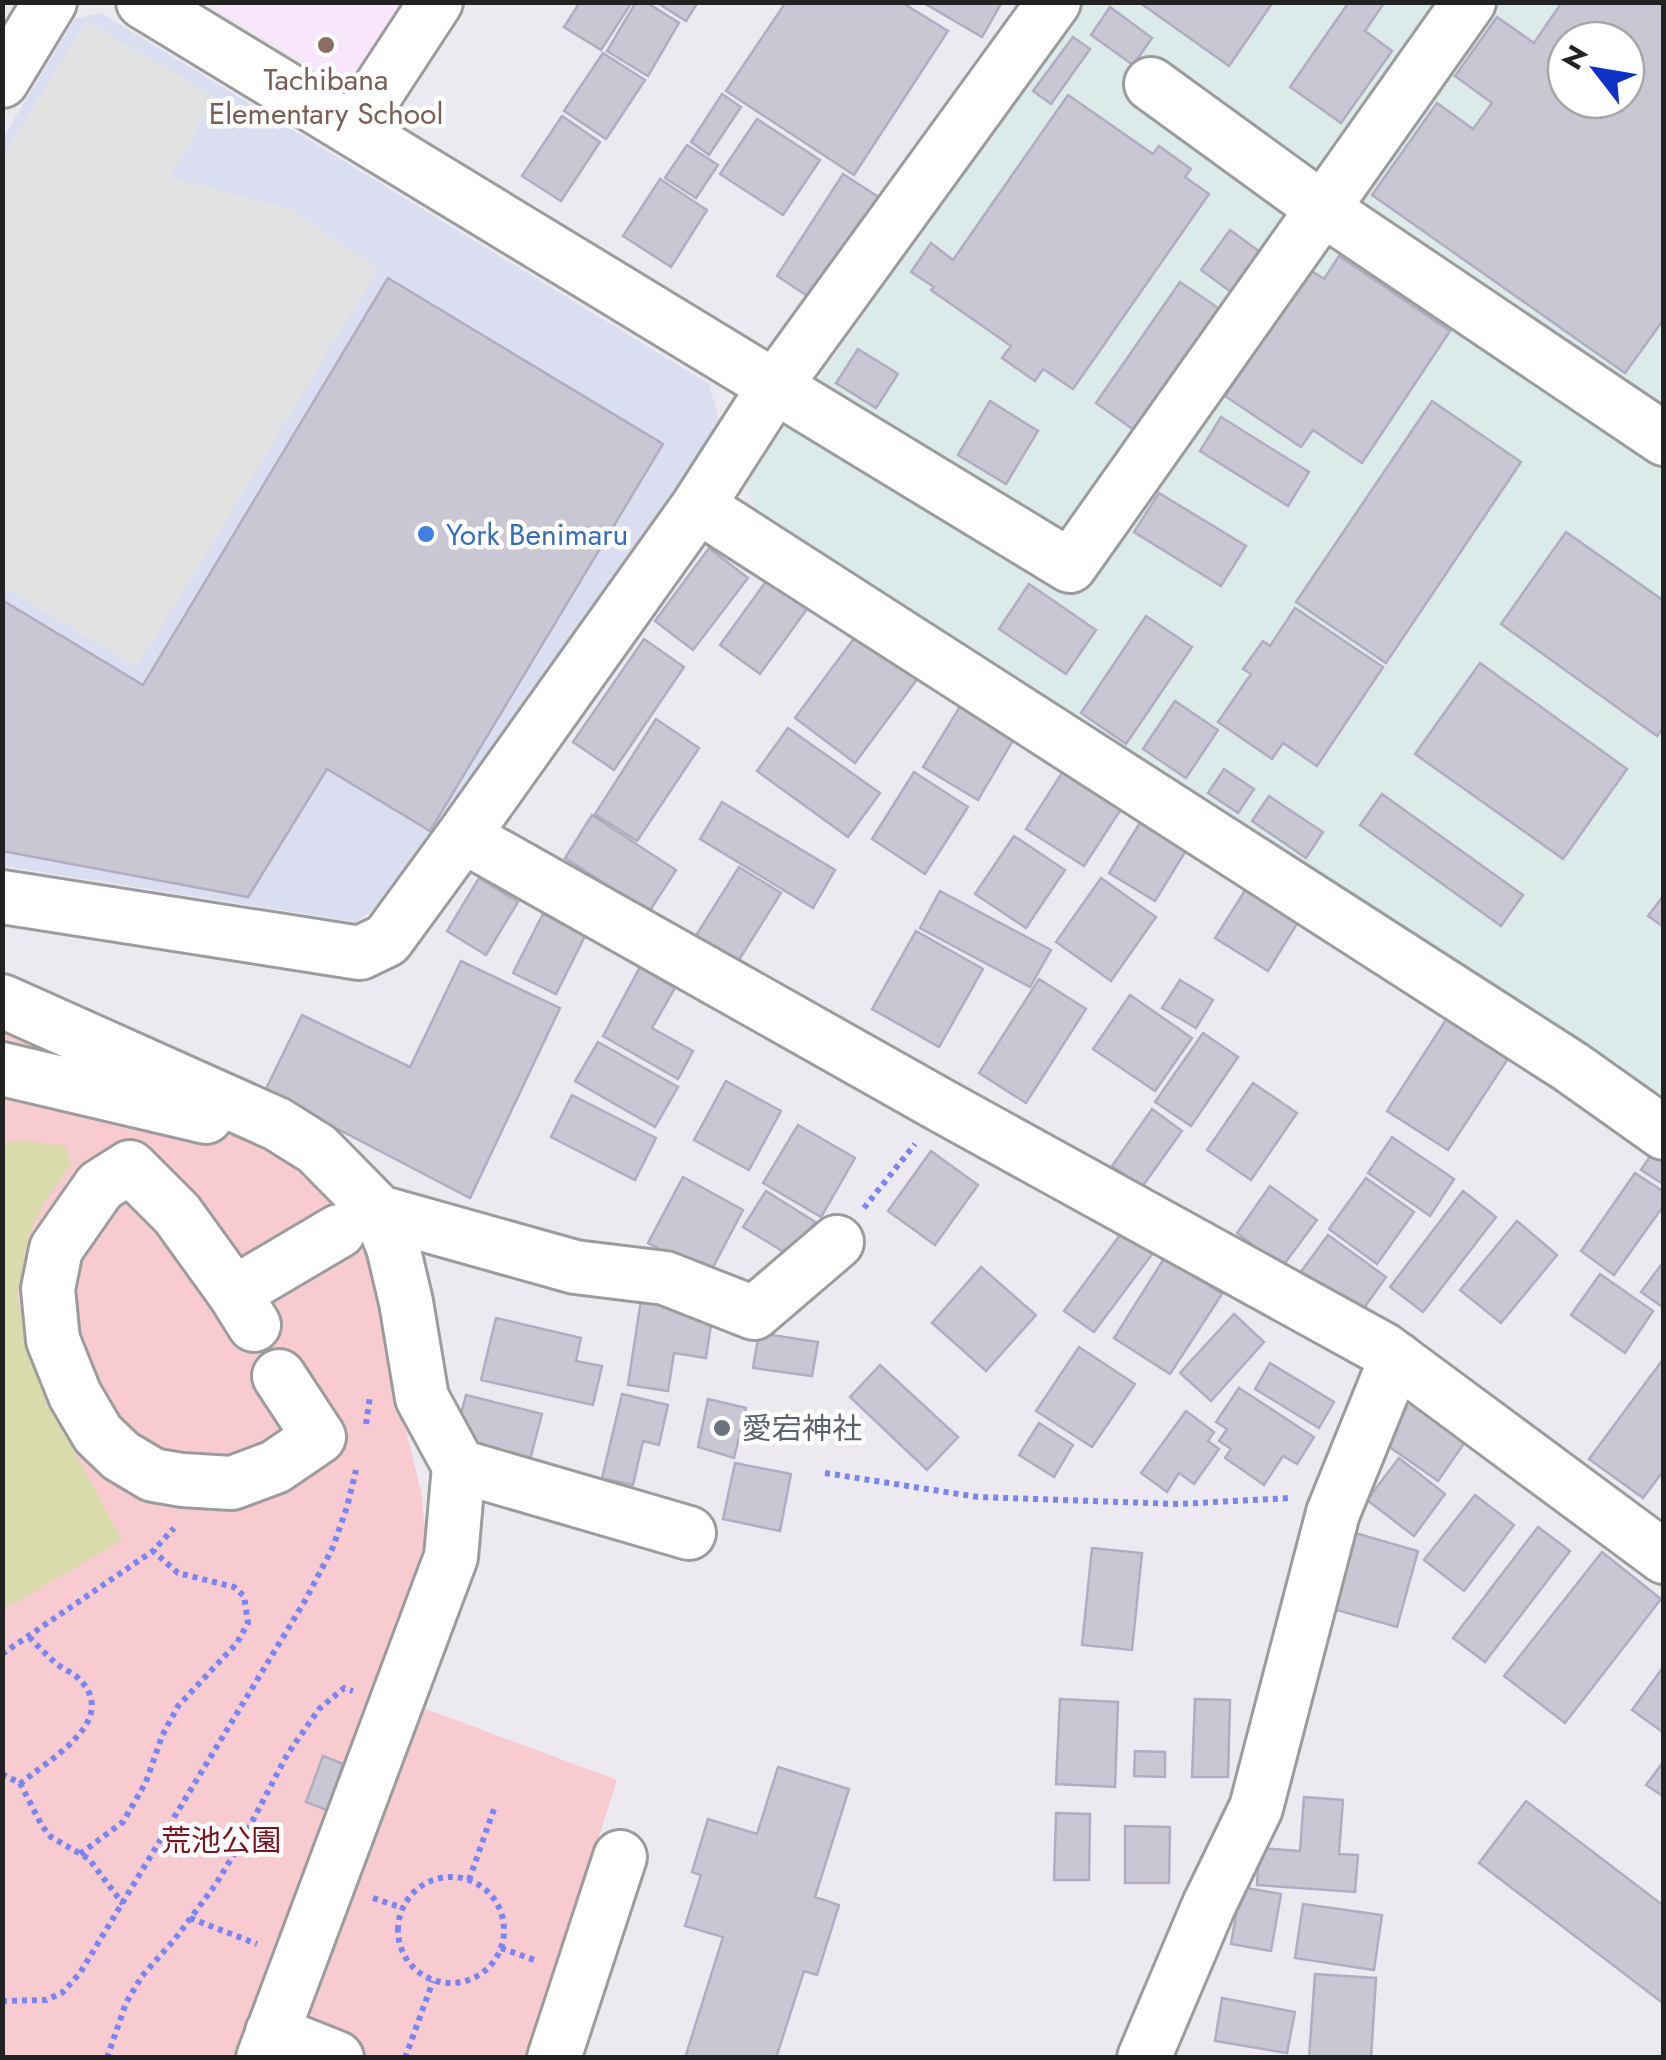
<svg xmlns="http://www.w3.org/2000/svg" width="1666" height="2060" font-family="Jost,'Noto Sans JP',sans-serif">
	<rect width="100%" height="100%" fill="#ede9f1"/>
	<path fill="#dadef0" d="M101,13L709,384L720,424L385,901L356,922L3,866L2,139L75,19Z"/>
	<path fill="#dceaea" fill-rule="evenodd" d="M1080,3H1663V1102L1572,1036L761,526L746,483ZM1566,40H1626V100H1566Z"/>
	<path fill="#f9e6fd" d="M205,3H403L348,87Z"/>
	<path fill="#f7cbd0" d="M2,1014L318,1172L369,1247L395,1385L421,1492L426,1537L405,1614L378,1691L617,1780L528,2057H3Z"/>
	<path fill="#e2e2e2" d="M86,21L215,97L170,177L290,209L378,269L137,667L3,587V156Z"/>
	<path fill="#dadbad" d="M24,1140L65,1146L71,1164L44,1203L29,1234L17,1298L33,1368L46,1399L122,1540L3,1610L2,1143Z"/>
	<path fill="#cac7d4" stroke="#b2acc2" stroke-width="2.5" fill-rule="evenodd" d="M580,2H632L601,50L564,27Z
		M636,2H646L679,23L648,76L607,51Z
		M656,2H698L686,21Z
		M786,2H901L948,31L854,175L726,91Z
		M922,2H1002L982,37Z
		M1145,2H1273L1229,66L1143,5Z
		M1349,2L1384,3L1365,31L1392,51L1341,123L1290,87Z
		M1562,2H1664V319L1625,373L1372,195L1437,103L1473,129L1492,103L1455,76L1497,17L1534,43ZM1566,40H1626V100H1566Z
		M1110,7L1152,38L1133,65L1091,35Z
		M1073,37L1090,49L1051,104L1033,91Z
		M603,53L645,80L606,139L564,111Z
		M722,94L741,107L709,155L691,142Z
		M1068,95L1153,154L1159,146L1191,169L1185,177L1209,194L1073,389L1043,369L1035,381L1002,358L1011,346L931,290L934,287L911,272L931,243L953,260Z
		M562,116L600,142L561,201L522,176Z
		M757,119L820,160L783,215L720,174Z
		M687,145L718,165L696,198L665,178Z
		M843,174L885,201L818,303L777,276Z
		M660,179L707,210L671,267L623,236Z
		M1230,230L1263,254L1234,294L1201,270Z
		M1339,256L1450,331L1362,463L1313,430L1301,447L1225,396L1310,270L1324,279Z
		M388,278L663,444L430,831L327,769L248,897L2,851V600L143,685Z
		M1180,282L1224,312L1138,433L1096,403Z
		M858,349L898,374L876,408L836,383Z
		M990,401L1038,431L1006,484L958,455Z
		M1432,401L1521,462L1386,663L1296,602Z
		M1221,417L1309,472L1288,506L1200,451Z
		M1159,493L1246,546L1221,586L1134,532Z
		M1566,532L1664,601V727L1657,736L1501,624Z
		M709,548L748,578L693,650L655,621Z
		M767,580L807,609L760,674L720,645Z
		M1029,584L1096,630L1066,674L999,629Z
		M1295,608L1383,667L1317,766L1283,743L1272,759L1218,722L1251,674L1243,669L1263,641L1270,646Z
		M1146,616L1192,647L1126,744L1081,713Z
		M858,633L918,678L855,763L795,718Z
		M644,639L684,667L614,770L573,742Z
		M1480,663L1627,769L1563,859L1415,754Z
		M1175,701L1218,730L1186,778L1143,749Z
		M961,705L1015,737L978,800L923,767Z
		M656,719L699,748L637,841L595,814Z
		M788,728L880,793L848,837L757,771Z
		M1067,765L1125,803L1084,866L1026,829Z
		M1224,769L1254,789L1238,813L1208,793Z
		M914,772L968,807L925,874L872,839Z
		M1382,794L1523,895L1501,926L1360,825Z
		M1269,796L1323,832L1306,858L1252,821Z
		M722,802L835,870L813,908L700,839Z
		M592,815L676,870L649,912L565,858Z
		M1141,821L1187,849L1155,901L1109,873Z
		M1014,836L1065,870L1026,928L975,894Z
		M739,867L781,893L737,963L695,937Z
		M479,878L518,902L486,955L447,931Z
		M1101,878L1156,917L1111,981L1056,942Z
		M1251,881L1303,914L1268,971L1215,938Z
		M940,891L1051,950L1030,987L920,928Z
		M1664,895V927L1648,916Z
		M543,914L585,936L556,994L513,973Z
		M916,931L983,969L939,1047L872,1009Z
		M461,961L560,1008L470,1198L265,1091L302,1015L410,1067Z
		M640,967L675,988L652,1028L693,1051L678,1079L603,1036Z
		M1039,979L1086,1009L1026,1103L979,1073Z
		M1180,980L1213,1000L1196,1028L1162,1008Z
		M1130,995L1192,1038L1155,1091L1093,1049Z
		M1451,1012L1513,1051L1448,1150L1387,1111Z
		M1203,1033L1238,1057L1191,1126L1155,1102Z
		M598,1042L678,1087L655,1127L575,1081Z
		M726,1081L781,1111L749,1170L694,1140Z
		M1253,1083L1297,1113L1251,1180L1207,1150Z
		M572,1095L656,1138L635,1180L551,1137Z
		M1152,1109L1182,1131L1142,1187L1112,1166Z
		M798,1125L855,1158L821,1217L763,1183Z
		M1392,1137L1454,1179L1430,1216L1368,1173Z
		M1661,1140L1664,1142L1663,1184L1641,1170Z
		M931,1151L978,1185L935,1245L888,1211Z
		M1635,1173L1664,1192V1205L1614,1275L1581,1251Z
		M683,1177L743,1210L709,1275L648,1243Z
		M1366,1178L1414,1212L1377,1264L1329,1229Z
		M1270,1186L1317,1220L1282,1267L1237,1233Z
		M766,1191L815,1222L792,1257L743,1227Z
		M1463,1191L1496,1217L1423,1312L1390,1287Z
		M1517,1221L1557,1255L1501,1323L1460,1290Z
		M1123,1231L1153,1253L1094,1332L1064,1311Z
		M1328,1235L1386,1277L1359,1315L1300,1273Z
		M1165,1257L1222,1294L1170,1374L1114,1338Z
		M1664,1261V1308L1641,1292Z
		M981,1267L1036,1315L986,1371L932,1323Z
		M1600,1274L1653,1311L1625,1353L1571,1315Z
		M641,1300L713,1311L706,1358L674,1353L668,1391L628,1385Z
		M1234,1314L1264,1342L1211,1401L1180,1373Z
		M496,1318L581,1338L576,1361L602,1366L593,1405L481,1380Z
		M759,1333L818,1342L812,1376L753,1368Z
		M1079,1347L1135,1384L1092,1447L1036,1411Z
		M1664,1358V1470L1643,1498L1589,1459Z
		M1270,1363L1334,1402L1319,1428L1255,1389Z
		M880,1365L958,1437L927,1470L850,1397Z
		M1239,1388L1314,1437L1297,1464L1283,1456L1264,1485L1225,1458L1231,1449L1219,1441L1227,1429L1216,1422Z
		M1415,1393L1472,1432L1438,1481L1381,1441Z
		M622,1394L668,1405L659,1445L643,1441L633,1485L602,1478Z
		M466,1395L542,1414L530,1460L454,1440Z
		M708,1399L746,1408L734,1458L698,1447Z
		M1186,1411L1214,1432L1208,1441L1219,1449L1194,1484L1179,1473L1167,1492L1141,1473Z
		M1039,1423L1073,1445L1054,1477L1019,1455Z
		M1399,1458L1445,1494L1414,1536L1367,1500Z
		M735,1463L791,1474L780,1531L723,1519Z
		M1475,1495L1514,1525L1464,1591L1424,1560Z
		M1538,1527L1570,1551L1485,1662L1453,1638Z
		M1355,1533L1418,1551L1397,1627L1333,1609Z
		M1092,1548L1142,1553L1132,1650L1082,1645Z
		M1602,1552L1661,1599L1565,1723L1504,1676Z
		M1664,1666V1733L1632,1710Z
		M1060,1699L1118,1702L1115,1787L1056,1784Z
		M1195,1699L1230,1700L1228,1777H1192Z
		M1135,1751L1165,1752V1777L1134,1776Z
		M323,1756L343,1764L327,1810L306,1802Z
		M1664,1761V1797L1646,1785Z
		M778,1767L849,1789L815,1897L839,1905L817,1975L804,1971L776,2058H685L723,1937L685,1926L701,1875L692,1872L708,1819L757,1834Z
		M1304,1797L1343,1800L1339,1854L1358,1855L1355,1892L1257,1885L1259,1848L1300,1851Z
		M1526,1801L1664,1906V2004L1479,1863Z
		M1056,1813L1090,1814L1089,1880H1054Z
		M1125,1826L1170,1827L1169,1883H1125Z
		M1241,1887L1281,1894L1271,1951L1231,1944Z
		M1303,1904L1382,1915L1374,1970L1295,1958Z
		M1315,1974L1376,1978L1371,2058H1309Z
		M1222,1998L1295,2012L1287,2053L1215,2041Z"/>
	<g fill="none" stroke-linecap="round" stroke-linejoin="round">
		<g stroke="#9c9c9c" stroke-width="58">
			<path id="minor" d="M143,2L1070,566L1469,2
				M2,81L50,2
				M1151,84L1323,209L1664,439
				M353,129L436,2
				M698,506L1571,1067L1664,1133
				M463,836L944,1107L1383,1349L1664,1557
				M2,897L360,953L387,940L463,836L698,506L775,386L1054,2
				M2,1001L277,1124L317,1149L379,1212L393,1247L406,1302L422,1398L459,1466L451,1557L263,2058
				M2,1069L206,1117
				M379,1212L575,1267L665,1278L754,1313L837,1242
				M234,1293L339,1231
				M254,1325L234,1293L177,1214L130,1167L100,1186L56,1249L48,1289L53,1340L75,1395L98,1434L121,1456L153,1475L182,1480L232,1483L275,1467L319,1437L279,1376
				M459,1466L689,1533
				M272,2032L337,2058
				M554,2058L620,1857
				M1144,2058L1209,1905L1256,1808L1333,1513L1396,1358"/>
		</g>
		<path stroke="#7a85f1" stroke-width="6" stroke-dasharray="5 5" stroke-linecap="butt" d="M864,1208L915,1144
			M366,1424L370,1396
			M825,1473L978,1497L1178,1504L1290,1498
			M2,1654L153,1551L174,1528
			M2,1774L20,1783L42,1826L51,1837L89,1859L123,1904
			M20,1784C47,1760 124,1720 77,1677C71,1672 63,1669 57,1664C47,1656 38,1646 29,1637
			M80,1854L123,1822L146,1782L162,1736L178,1706L237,1643L248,1623L244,1596L234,1587L178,1573L153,1551
			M398 1930a53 53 0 1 1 106 0a53 53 0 1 1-106 0Z
			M469,1880L494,1809
			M373,1898L403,1908
			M190,1918L257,1944
			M501,1948L537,1961
			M2,2001L46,2000L62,1993L80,1973L306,1599L333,1547L347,1507L356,1470
			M107,2058L126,2003L142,1976L175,1939L216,1884L243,1839L287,1755L319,1709L344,1688L353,1691
			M405,2058L433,1981"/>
		<use href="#minor" stroke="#fff" stroke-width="52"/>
	</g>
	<circle fill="#8d6e63" stroke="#fff" stroke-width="4" cx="326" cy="45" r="10"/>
	<circle fill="#3f7fe0" stroke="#fff" stroke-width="4" cx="426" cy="534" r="10"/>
	<circle fill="#6b7280" stroke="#fff" stroke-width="4" cx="722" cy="1428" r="10"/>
	<g text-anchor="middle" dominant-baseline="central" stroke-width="9" stroke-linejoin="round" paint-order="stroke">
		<g font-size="30" fill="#785e54" stroke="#fff">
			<text x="326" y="79">Tachibana<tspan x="326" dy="34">Elementary School</tspan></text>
		</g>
		<g font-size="30" fill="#366cbe" stroke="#fff" text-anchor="start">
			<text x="446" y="534">York Benimaru</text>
		</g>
		<g font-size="30" fill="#5b616d" stroke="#fff" text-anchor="start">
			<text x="742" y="1428">愛宕神社</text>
		</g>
		<g font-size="30" fill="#7c141f" stroke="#fff">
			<text x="221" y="1840">荒池公園</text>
		</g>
	</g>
	<rect width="1666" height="2060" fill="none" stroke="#222222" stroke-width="10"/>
	<g transform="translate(1596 70) rotate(301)"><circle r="48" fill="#ffffff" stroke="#a7a7a7" stroke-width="2.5"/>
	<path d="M0-8L18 38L0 25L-18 38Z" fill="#0e31c6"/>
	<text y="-15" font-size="28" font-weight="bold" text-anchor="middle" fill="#222222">N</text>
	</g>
</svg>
